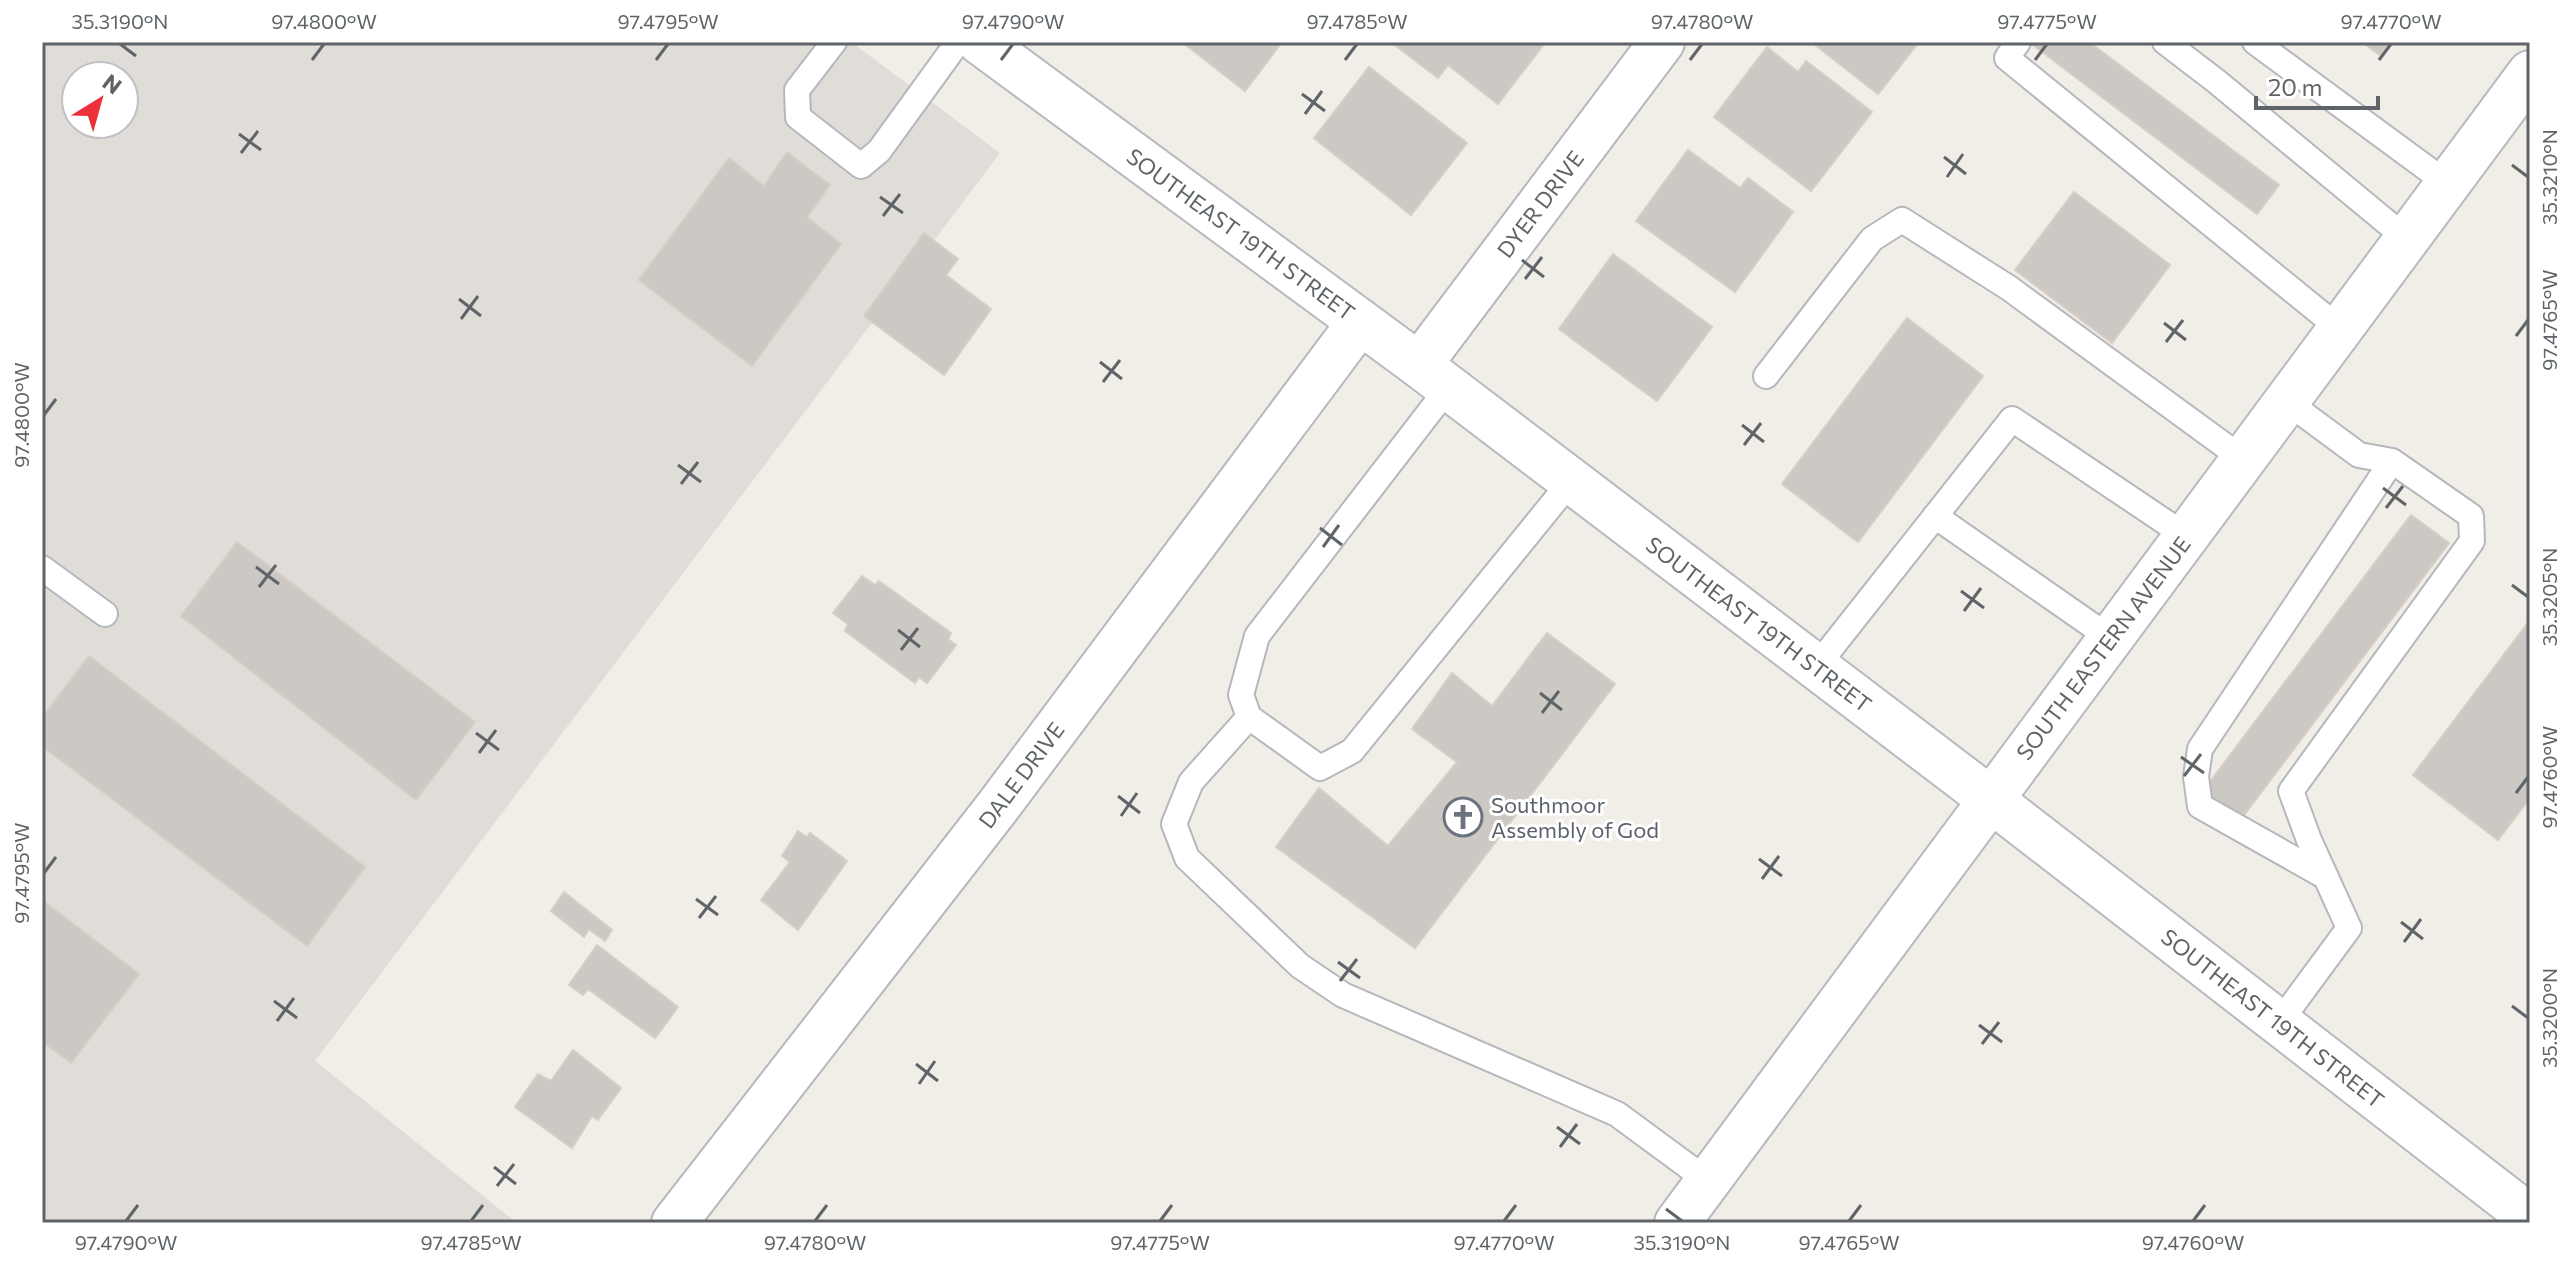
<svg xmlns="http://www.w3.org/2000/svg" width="2572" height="1265" font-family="Commissioner,sans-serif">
	<rect width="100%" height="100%" fill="#f1ede7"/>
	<path fill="#e0ddd9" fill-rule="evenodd" d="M42,42H851L1000,153L315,1061L517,1223H42ZM76,76H124V124H76Z"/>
	<path fill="#ccc8c3" stroke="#d6cec5" stroke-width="2" d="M1182,42H1282L1245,91Z
		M1391,42H1542L1544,44L1498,104L1448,65L1438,78Z
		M1815,42H1919L1878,94L1814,44Z
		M2035,42H2089L2279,185L2257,214L2033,45Z
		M2362,42H2390L2380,55Z
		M1767,47L1798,72L1806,61L1872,112L1811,191L1714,117Z
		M1369,67L1467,143L1411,215L1314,138Z
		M1688,150L1740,188L1748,178L1793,212L1735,292L1636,221Z
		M787,152L830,185L807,217L841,244L752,366L639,280L729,158L764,186Z
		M2074,192L2170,265L2112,343L2015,270Z
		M924,233L958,259L946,275L991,309L944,375L864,316Z
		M1613,254L1712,327L1657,401L1559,329Z
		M1907,318L1983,376L1858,542L1782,484Z
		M2411,515L2449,543L2241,819L2203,791Z
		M237,542L475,722L416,800L181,616Z
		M862,576L875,585L879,581L951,633L948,639L956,645L927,683L919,677L915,683L845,631L848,624L833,613Z
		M2530,620V798L2498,840L2413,775Z
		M1547,633L1615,684L1415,948L1276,847L1319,788L1388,846L1457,762L1412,729L1452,673L1492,706Z
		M89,656L365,867L307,946L42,746V718Z
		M798,831L807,837L810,833L847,861L798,930L761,900L790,862L782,856Z
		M564,892L612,930L605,941L589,929L584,937L551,911Z
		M42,900L139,974L71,1063L42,1041Z
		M597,945L678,1007L655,1038L588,989L583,995L569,985Z
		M573,1050L621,1088L598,1120L592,1116L572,1148L515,1107L538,1074L551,1081Z"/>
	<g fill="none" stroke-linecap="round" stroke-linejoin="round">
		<g stroke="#b4b8bc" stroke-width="28">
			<path id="lane" d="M834,42L797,90L798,117L861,166L879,151L958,42
				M2018,42L2007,58L2340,329
				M2165,42L2216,81L2407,239
				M2255,42L2448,184
				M1766,376L1872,239L1902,220L2009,288L2243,459
				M1448,388L1257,636L1241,695L1249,717L1320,768L1352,751L1571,481
				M1935,516L2110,638
				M42,568L105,614
				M1816,667L2012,419L2186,536
				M1249,717L1191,782L1174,824L1187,858L1300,966L1343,995L1617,1114L1708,1181
				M2326,877L2200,806L2196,777L2200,749L2392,461
				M2279,1023L2349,928L2309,840L2291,791L2472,541L2471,516L2392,461L2359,455L2286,401"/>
		</g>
		<g stroke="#b4b8bc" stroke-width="48">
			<path id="street" d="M1419,365L1662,42
				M674,1223L999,805L1360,322"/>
		</g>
		<g stroke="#b5babf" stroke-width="48">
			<path id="secondary" d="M980,42L1419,365L1990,799L2530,1217
				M1677,1223L2530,73"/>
		</g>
		<use href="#lane" stroke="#fff" stroke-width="24"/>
		<use href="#street" stroke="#fff" stroke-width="44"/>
		<use href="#secondary" stroke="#fff" stroke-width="44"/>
	</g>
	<path fill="none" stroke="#5e6468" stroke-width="3" d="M120,44L136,56M312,60L324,44M656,60L668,44M1001,60L1013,44M1345,60L1357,44M1690,60L1702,44M2035,60L2047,44M2379,60L2391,44M1302,94L1325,111M1305,114L1322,91M239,134L261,150M241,153L258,131M1944,157L1966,174M2512,165L2528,177M1947,177L1963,154M880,197L903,213M883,216L900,194M1522,260L1544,277M1525,279L1542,257M459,299L481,316M461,319L478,296M2164,323L2186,340M2516,336L2528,320M2166,342L2183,320M1100,362L1122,379M1103,382L1120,360M44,415L56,399M1742,425L1764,442M1744,445L1761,423M678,465L701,482M681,484L698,462M2383,488L2406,505M2386,508L2403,486M1320,528L1342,545M1323,547L1339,525M256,567L279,584M2512,585L2528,597M259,587L276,565M1961,591L1984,608M1964,611L1981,588M898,630L920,647M901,650L918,628M1540,693L1562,710M1542,713L1559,691M476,733L499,750M479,753L496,730M2181,757L2204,773M2184,776L2201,754M2516,793L2528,777M1118,796L1140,813M1121,816L1137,793M1759,859L1782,876M44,873L56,857M1762,879L1779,856M696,899L718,915M699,918L716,896M2401,922L2423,939M2404,942L2421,919M1338,962L1360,978M1340,981L1357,959M274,1001L297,1018M2512,1006L2528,1018M277,1021L294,998M1979,1025L2002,1042M1982,1044L1999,1022M916,1064L938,1081M919,1084L935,1061M1557,1127L1580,1144M1560,1147L1577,1124M494,1167L516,1184M497,1186L514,1164M1666,1209L1682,1221M126,1221L138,1205M471,1221L483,1205M815,1221L827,1205M1160,1221L1172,1205M1504,1221L1516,1205M1849,1221L1861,1205M2193,1221L2205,1205"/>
	<defs>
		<g id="church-ring" transform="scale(2)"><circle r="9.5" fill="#fff" stroke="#6b7280" stroke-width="1.5"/><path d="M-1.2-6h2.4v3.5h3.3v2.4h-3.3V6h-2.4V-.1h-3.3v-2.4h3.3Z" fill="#6b7280"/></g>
	</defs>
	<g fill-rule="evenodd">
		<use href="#church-ring" x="1463" y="817"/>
	</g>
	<g text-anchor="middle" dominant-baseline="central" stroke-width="6" stroke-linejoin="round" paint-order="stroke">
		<g font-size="22" fill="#5e6468" stroke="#fff">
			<text transform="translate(1540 204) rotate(-53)">DYER DRIVE</text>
			<text transform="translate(1241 234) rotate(36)">SOUTHEAST 19TH STREET</text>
			<text transform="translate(1759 624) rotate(37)">SOUTHEAST 19TH STREET</text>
			<text transform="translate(2103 648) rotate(-53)">SOUTH EASTERN AVENUE</text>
			<text transform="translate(1021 775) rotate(-53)">DALE DRIVE</text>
			<text transform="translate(2273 1018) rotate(38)">SOUTHEAST 19TH STREET</text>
		</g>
		<g font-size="22" fill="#5b616d" stroke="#fff" text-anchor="start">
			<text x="1491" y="804">Southmoor<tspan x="1491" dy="25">Assembly of God</tspan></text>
		</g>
	</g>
	<rect width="2572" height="1265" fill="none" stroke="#ffffff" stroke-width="88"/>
	<g transform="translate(100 100) rotate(37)"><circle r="38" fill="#ffffff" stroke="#bfc1c3" stroke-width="2"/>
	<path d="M0-6L14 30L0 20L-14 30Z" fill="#ed313a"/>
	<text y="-12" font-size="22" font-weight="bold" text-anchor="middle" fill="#5e6468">N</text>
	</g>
	<path d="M2256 96v12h122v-12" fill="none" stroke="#5e6468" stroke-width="4"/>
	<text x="2268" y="96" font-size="24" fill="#5e6468" stroke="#ffffff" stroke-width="6" paint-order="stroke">20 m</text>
	<rect x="44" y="44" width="2484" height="1177" fill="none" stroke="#5e6468" stroke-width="3"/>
	<g font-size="20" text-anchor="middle" fill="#5e6468">
		<text x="120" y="29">35.3190°N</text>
		<text x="324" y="29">97.4800°W</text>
		<text x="668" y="29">97.4795°W</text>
		<text x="1013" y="29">97.4790°W</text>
		<text x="1357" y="29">97.4785°W</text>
		<text x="1702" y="29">97.4780°W</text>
		<text x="2047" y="29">97.4775°W</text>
		<text x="2391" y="29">97.4770°W</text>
		<text transform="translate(2550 177) rotate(-90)" y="7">35.3210°N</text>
		<text transform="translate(2550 320) rotate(-90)" y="7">97.4765°W</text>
		<text transform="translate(22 415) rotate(-90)" y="7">97.4800°W</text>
		<text transform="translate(2550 597) rotate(-90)" y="7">35.3205°N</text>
		<text transform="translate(2550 777) rotate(-90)" y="7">97.4760°W</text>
		<text transform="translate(22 873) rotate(-90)" y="7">97.4795°W</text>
		<text transform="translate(2550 1018) rotate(-90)" y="7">35.3200°N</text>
		<text x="126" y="1250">97.4790°W</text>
		<text x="471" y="1250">97.4785°W</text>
		<text x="815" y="1250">97.4780°W</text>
		<text x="1160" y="1250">97.4775°W</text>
		<text x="1504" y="1250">97.4770°W</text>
		<text x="1682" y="1250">35.3190°N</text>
		<text x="1849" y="1250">97.4765°W</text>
		<text x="2193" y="1250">97.4760°W</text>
	</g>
</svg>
